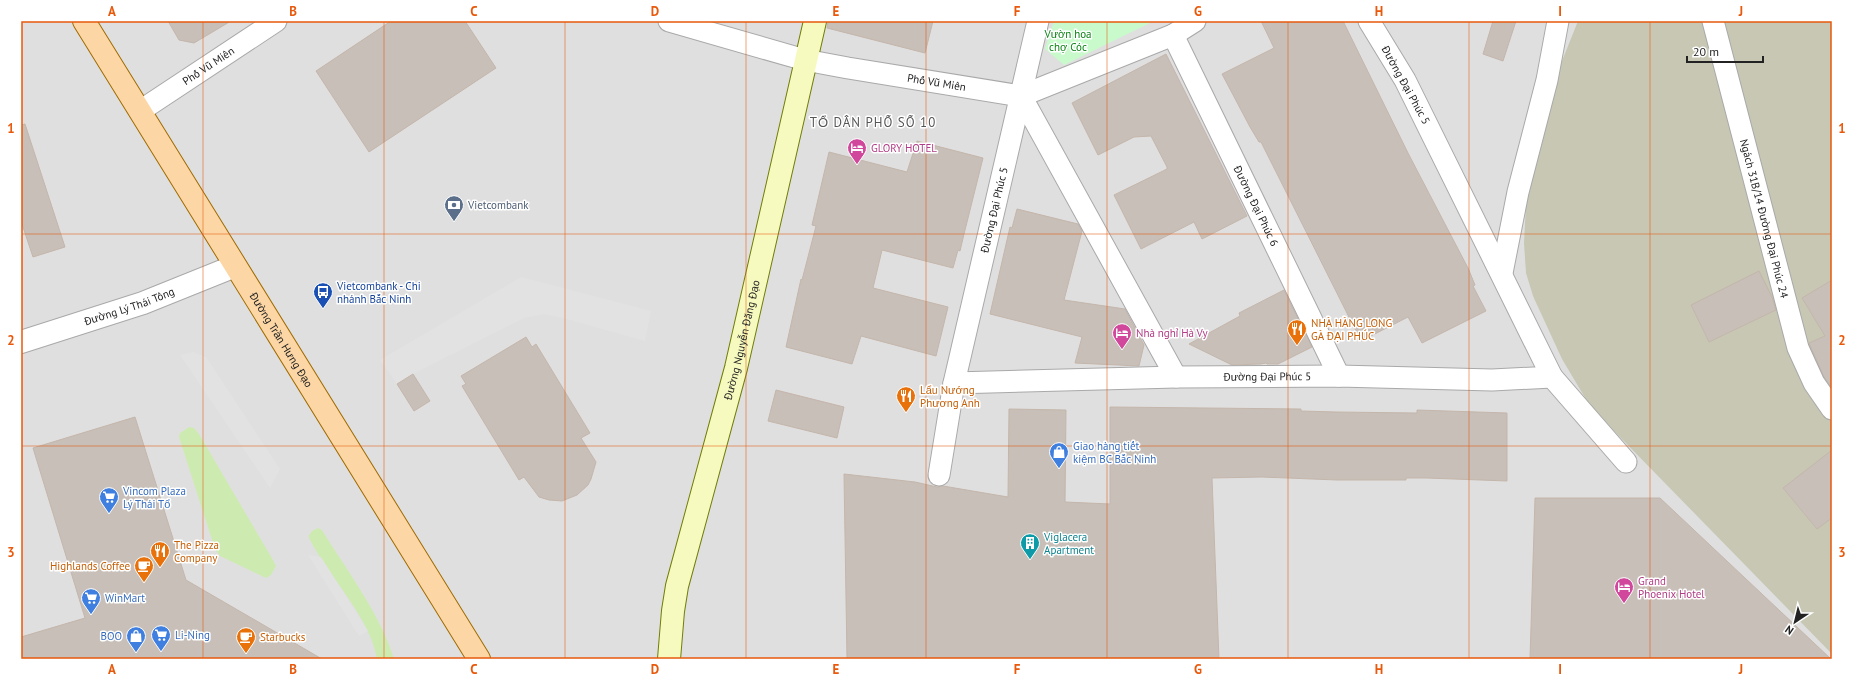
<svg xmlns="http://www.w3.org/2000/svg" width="1853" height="680" font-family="'PT Sans',sans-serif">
	<rect width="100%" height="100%" fill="#f2efe9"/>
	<path fill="#e0dfdf" d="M21,21H1832V659H21Z"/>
	<path fill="#c7c7b4" d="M1578,21H1832V654L1616,433L1587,401L1562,359L1533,296L1526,273L1524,243L1526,204L1544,106Z"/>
	<path fill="#cdebb0" d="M189,427L194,428L199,434L273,560L276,566L271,575L266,578L220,556L215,549L179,437L180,433Z
		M318,528L322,530C347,571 380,613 394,659H377C370,617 328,576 309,538V535L312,531Z"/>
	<path fill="#c8facc" d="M1054,21H1154L1064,65L1045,49Z"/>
	<path fill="#e2e2e2" d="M521,277L651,311L645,341L563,318L543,314L535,316L524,318L413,374L397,384L380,360Z
		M193,352L206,357L280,469L270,488L180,355Z
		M308,555L321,557L368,631L359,636Z"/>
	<path fill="#c7bfb8" stroke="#c4b6ab" d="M168,21H231L194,43L179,40Z
		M391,21H465L496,68L369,152L316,71Z
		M828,21H933L925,53L827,28Z
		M1261,21H1343L1408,153L1468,268L1475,285L1473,286L1486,311L1422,343L1408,317L1361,341L1261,142H1259L1250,127L1222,74L1274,48Z
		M1493,21H1516L1503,61L1483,54Z
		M1166,54L1247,216L1202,239L1194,222L1141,249L1114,195L1167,169V167L1151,136L1134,137L1098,155L1072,103Z
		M25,124L65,247L33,257L21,221V125Z
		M917,141L983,158L964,234L960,251L958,250L953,268L882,250L873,288L948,307L936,356L861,336L852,364L786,347L801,279L802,280L816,226L812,225L829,152L907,172Z
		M1017,209L1078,224L1082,231L1064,300L1125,309L1144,345L1139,366L1075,363L1082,337L990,314L1010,227L1012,228Z
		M1759,271L1772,297L1776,310L1709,342L1691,305Z
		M1832,280V388L1824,377L1809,343L1825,336L1802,298Z
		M1284,290L1312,347L1278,364H1267L1266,363L1261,364L1232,365L1189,344L1240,316L1239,313Z
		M526,337L532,347L536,344L590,433L581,438L596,462L591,479L588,485L577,495L562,501L549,500L539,497L524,477L519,480L462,386L466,384L461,376Z
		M413,374L430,401L414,411L397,384Z
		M776,390L844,407L837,438L768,421Z
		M1110,407L1301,409V411L1336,412L1417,413V410L1507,413V481L1427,478H1406V480H1337L1262,477L1212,478L1219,659H847L844,474L915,482L937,487L943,486L1008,497L1009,409L1066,410L1065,502L1110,504Z
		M135,417L186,580L322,659H21V637L85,618L33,448Z
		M1832,450V518L1817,529L1783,488Z
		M1535,498H1660L1831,659H1530Z"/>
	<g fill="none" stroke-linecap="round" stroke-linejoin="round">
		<g stroke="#a9a9a9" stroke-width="23">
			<g id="minor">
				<path id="s1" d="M669,21L805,60L848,68L1021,96L1173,35L1195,21"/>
				<path id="s2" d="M1038,21L954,383L1176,377L1339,376L1492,380L1552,377L1405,80L1369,21"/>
				<path id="s3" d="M1713,21L1798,348L1814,383L1832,409"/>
				<path id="s4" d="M1173,35L1339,376"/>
				<path d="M1021,96L1176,377"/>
				<path id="s5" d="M140,111L276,21"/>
				<path d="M1502,273L1518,192L1547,80L1558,21"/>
				<path d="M1552,377L1626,462"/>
				<path d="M939,475L954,383"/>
			</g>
		</g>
		<g stroke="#a9a9a9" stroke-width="24">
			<g id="tertiary">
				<path id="s6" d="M21,342L143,303L235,266"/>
			</g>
		</g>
		<g stroke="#707d05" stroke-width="24">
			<g id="secondary">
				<path id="s7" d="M669,659L673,611L677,586L736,368L815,21"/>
			</g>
		</g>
		<g stroke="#a06b00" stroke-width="24">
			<g id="primary">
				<path id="s8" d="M84,21L479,659"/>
			</g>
		</g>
		<use href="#minor" stroke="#fff" stroke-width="21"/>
		<use href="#tertiary" stroke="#fff" stroke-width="22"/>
		<use href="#secondary" stroke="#f7fabf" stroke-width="22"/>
		<use href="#primary" stroke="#fcd6a4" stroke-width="22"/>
	</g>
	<path fill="none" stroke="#e8590c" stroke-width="1" stroke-opacity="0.55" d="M203,21V659M384,21V659M565,21V659M746,21V659M926,21V659M1107,21V659M1288,21V659M1469,21V659M1650,21V659M21,234H1832M21,446H1832"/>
	<defs>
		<g id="hotel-pin" transform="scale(1)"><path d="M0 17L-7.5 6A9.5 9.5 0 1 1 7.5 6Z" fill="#d1479c" stroke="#fff"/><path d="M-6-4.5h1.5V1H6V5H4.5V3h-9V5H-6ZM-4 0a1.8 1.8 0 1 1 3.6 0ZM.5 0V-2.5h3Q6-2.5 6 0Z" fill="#fff"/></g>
		<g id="bank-pin" transform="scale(1)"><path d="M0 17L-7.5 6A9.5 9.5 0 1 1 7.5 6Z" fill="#5c6f8a" stroke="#fff"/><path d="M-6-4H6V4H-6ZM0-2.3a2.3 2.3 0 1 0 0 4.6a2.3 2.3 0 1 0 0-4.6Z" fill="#fff"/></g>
		<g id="bus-pin" transform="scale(1)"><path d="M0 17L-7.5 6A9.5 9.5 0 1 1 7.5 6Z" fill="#1a4fb4" stroke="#fff"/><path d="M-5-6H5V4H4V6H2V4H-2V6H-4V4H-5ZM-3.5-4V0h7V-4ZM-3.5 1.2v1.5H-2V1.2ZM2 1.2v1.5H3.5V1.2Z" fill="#fff"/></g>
		<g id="restaurant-pin" transform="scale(1)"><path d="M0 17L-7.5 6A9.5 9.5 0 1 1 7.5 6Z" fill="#e8710a" stroke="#fff"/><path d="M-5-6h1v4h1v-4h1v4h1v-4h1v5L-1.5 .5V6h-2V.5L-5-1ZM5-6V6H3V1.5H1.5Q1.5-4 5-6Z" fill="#fff"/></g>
		<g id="shop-pin" transform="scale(1)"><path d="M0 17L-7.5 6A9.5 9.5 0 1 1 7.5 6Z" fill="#3f7fe0" stroke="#fff"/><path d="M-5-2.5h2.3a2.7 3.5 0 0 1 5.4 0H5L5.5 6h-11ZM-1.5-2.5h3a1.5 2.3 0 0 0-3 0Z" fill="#fff"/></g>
		<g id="supermarket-pin" transform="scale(1)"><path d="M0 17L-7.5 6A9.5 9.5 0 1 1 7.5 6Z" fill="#3f7fe0" stroke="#fff"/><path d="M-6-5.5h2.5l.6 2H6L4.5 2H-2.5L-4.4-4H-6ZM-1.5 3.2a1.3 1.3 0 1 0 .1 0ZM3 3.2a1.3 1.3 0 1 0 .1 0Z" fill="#fff"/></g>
		<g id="building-pin" transform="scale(1)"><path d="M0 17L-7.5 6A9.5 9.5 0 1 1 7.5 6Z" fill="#0f9aa8" stroke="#fff"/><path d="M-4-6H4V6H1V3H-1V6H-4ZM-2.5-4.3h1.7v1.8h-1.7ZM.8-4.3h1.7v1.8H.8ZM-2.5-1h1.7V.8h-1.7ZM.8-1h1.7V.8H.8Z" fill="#fff"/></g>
		<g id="cafe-pin" transform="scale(1)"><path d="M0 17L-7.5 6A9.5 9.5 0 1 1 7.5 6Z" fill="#e8710a" stroke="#fff"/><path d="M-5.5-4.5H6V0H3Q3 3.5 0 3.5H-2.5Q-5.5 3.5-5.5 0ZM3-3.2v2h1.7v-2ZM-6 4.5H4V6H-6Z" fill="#fff"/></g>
	</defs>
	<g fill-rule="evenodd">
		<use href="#hotel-pin" x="857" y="148"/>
		<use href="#bank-pin" x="454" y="205"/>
		<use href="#bus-pin" x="323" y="292"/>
		<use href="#restaurant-pin" x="1297" y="329"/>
		<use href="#hotel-pin" x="1122" y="333"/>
		<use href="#restaurant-pin" x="906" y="396"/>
		<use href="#shop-pin" x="1059" y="452"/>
		<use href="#supermarket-pin" x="109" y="497"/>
		<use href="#building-pin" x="1030" y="543"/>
		<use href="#restaurant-pin" x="160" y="551"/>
		<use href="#cafe-pin" x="144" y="566"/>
		<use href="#hotel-pin" x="1624" y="587"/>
		<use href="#supermarket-pin" x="91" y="598"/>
		<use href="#supermarket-pin" x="161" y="635"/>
		<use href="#shop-pin" x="136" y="636"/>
		<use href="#cafe-pin" x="246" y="637"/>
	</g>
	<g text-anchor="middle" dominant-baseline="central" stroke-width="3" stroke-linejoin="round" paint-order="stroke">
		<g font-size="11" fill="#0c8416" stroke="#fff">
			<text x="1068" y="34">Vườn hoa<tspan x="1068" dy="13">chợ Cóc</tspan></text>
		</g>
		<g font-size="11" fill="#222" stroke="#fff">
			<text stroke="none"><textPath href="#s5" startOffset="82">Phố Vũ Miên</textPath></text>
			<text stroke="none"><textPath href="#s1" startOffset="275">Phố Vũ Miên</textPath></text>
			<text transform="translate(1406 85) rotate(61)">Đường Đại Phúc 5</text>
			<text stroke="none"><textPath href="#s4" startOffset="190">Đường Đại Phúc 6</textPath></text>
			<text transform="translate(994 210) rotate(-77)">Đường Đại Phúc 5</text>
			<text stroke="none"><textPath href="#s3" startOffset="204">Ngách 31B/14 Đường Đại Phúc 24</textPath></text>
			<text stroke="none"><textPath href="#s6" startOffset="114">Đường Lý Thái Tông</textPath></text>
			<text stroke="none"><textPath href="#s8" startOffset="375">Đường Trần Hưng Đạo</textPath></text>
			<text stroke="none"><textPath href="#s7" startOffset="328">Đường Nguyễn Đăng Đạo</textPath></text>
			<text stroke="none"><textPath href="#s2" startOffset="685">Đường Đại Phúc 5</textPath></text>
		</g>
		<g font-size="11" fill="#b23c85" stroke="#fff" text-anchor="start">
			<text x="871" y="148">GLORY HOTEL</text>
			<text x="1136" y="333">Nhà nghỉ Hà Vy</text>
			<text x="1638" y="581">Grand<tspan x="1638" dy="13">Phoenix Hotel</tspan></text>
		</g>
		<g font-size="11" fill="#4e5e75" stroke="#fff" text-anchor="start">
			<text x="468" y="205">Vietcombank</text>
		</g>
		<g font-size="11" fill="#164399" stroke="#fff" text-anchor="start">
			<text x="337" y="286">Vietcombank - Chi<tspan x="337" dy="13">nhánh Bắc Ninh</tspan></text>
		</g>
		<g font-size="11" fill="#c56008" stroke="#fff" text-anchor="start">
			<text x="1311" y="323">NHÀ HÀNG LONG<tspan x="1311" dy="13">GÀ ĐẠI PHÚC</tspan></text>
			<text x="920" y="390">Lẩu Nướng<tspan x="920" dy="13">Phương Anh</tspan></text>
			<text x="174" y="545">The Pizza<tspan x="174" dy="13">Company</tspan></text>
			<text x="130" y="566" text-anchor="end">Highlands Coffee</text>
			<text x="260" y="637">Starbucks</text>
		</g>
		<g font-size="11" fill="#366cbe" stroke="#fff" text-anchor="start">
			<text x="1073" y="446">Giao hàng tiết<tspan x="1073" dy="13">kiệm BC Bắc Ninh</tspan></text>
			<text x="123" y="491">Vincom Plaza<tspan x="123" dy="13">Lý Thái Tổ</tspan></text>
			<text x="105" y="598">WinMart</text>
			<text x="175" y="635">Li-Ning</text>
			<text x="122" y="636" text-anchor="end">BOO</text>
		</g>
		<g font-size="11" fill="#0d838f" stroke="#fff" text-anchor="start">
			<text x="1044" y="537">Viglacera<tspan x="1044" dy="13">Apartment</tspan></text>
		</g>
		<g font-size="13" letter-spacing="1" fill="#555" stroke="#fff">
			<text x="873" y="122">TỔ DÂN PHỐ SỐ 10</text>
		</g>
	</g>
	<rect width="1853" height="680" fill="none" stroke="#ffffff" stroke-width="44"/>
	<g transform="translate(1795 622) rotate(215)" stroke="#ffffff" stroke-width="3" paint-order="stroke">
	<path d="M0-3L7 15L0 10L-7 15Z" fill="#222222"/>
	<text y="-6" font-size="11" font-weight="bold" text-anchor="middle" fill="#222222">N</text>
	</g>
	<path d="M1687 56v6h76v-6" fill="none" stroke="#222222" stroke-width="2"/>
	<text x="1693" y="56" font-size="12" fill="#222222" stroke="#ffffff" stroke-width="3" paint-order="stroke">20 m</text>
	<rect x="22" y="22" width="1809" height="636" fill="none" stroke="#e8590c" stroke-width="1.5"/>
	<g font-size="13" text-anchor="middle" font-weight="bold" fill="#e8590c">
		<text x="112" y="16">A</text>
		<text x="293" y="16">B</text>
		<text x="474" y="16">C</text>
		<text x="655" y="16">D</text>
		<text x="836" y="16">E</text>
		<text x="1017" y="16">F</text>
		<text x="1198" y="16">G</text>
		<text x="1379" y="16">H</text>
		<text x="1560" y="16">I</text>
		<text x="1741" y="16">J</text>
		<text x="11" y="133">1</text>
		<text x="1842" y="133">1</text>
		<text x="11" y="345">2</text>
		<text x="1842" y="345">2</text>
		<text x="11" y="557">3</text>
		<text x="1842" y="557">3</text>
		<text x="112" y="674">A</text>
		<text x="293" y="674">B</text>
		<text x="474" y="674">C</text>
		<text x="655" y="674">D</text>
		<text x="836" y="674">E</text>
		<text x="1017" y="674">F</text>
		<text x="1198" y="674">G</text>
		<text x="1379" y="674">H</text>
		<text x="1560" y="674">I</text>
		<text x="1741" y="674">J</text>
	</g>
</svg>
